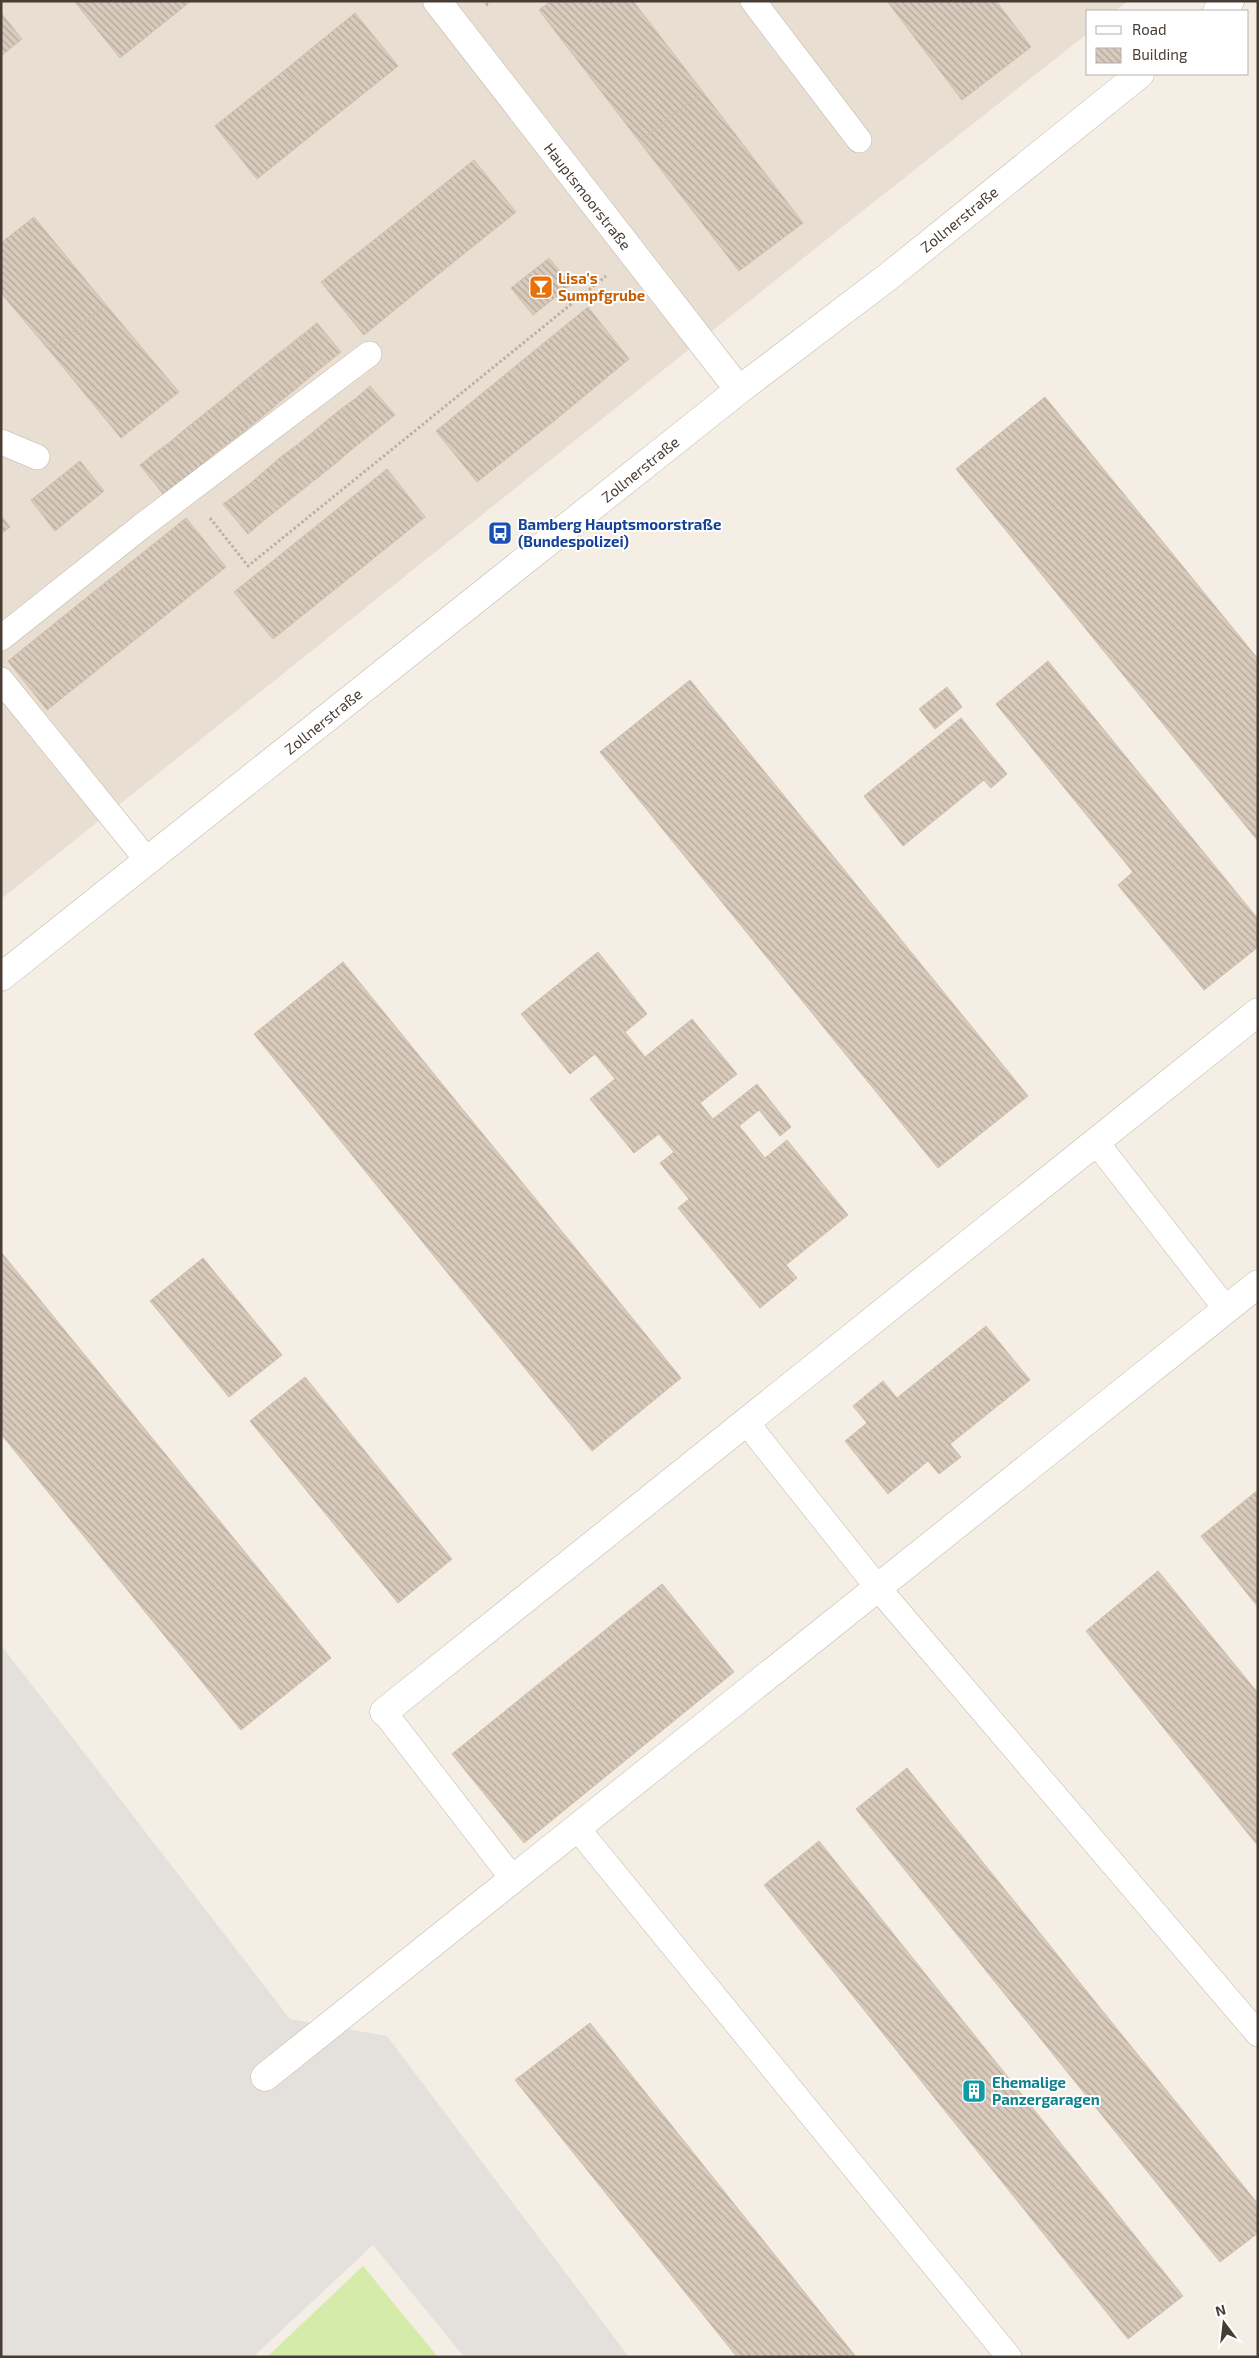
<svg xmlns="http://www.w3.org/2000/svg" width="1259" height="2358" font-family="'Exo 2',sans-serif">
	<defs>
		<pattern id="building-back-hatch" width="6" height="6" patternUnits="userSpaceOnUse" patternTransform="scale(1.25)"><rect width="6" height="6" fill="#d9cbbc"/><path d="M-1 5l2 2M0 0l6 6M5-1l2 2" fill="none" stroke="#b2a69a"/></pattern>
	</defs>
	<rect width="100%" height="100%" fill="#f4eee5"/>
	<path fill="#e8dfd2" d="M1,1H1128L1115,11H1088V33L846,224L1,899Z"/>
	<path fill="#d5ebaa" d="M363,2266L438,2357H267Z"/>
	<path fill="#e4e1dd" d="M1,1645L290,2019L387,2036L629,2357H464L373,2245L253,2357H1Z"/>
	<path fill="url(#building-back-hatch)" stroke="#d2bfac" d="M74,1H191L120,58Z
		M551,1H633L703,92L639,141L539,10Z
		M887,1H996L1031,47L962,100Z
		M1,13L22,39L1,56Z
		M355,13L398,66L328,122L285,70Z
		M285,70L328,122L257,179L215,126Z
		M703,92L803,223L739,271L639,141Z
		M474,160L516,212L440,273L398,221Z
		M34,217L106,305L49,350L1,293V243Z
		M398,221L440,273L364,335L321,282Z
		M549,258L571,285L533,315L511,288Z
		M106,305L179,392L121,438L49,350Z
		M588,307L629,359L554,421L512,369Z
		M317,323L341,352L326,364L302,335Z
		M302,335L326,364L311,376L287,347Z
		M287,347L311,376L297,388L273,358Z
		M273,358L297,388L282,400L258,370Z
		M512,369L554,421L477,482L436,431Z
		M258,370L282,400L268,412L243,382Z
		M243,382L268,412L253,424L229,394Z
		M370,386L395,415L380,427L356,398Z
		M229,394L253,424L238,436L214,406Z
		M1045,397L1258,659V841L956,469Z
		M356,398L380,427L365,439L341,409Z
		M214,406L238,436L223,447L199,418Z
		M341,409L365,439L350,451L326,421Z
		M199,418L223,447L208,459L184,430Z
		M326,421L350,451L336,463L312,433Z
		M184,430L208,459L194,471L170,442Z
		M312,433L336,463L321,475L297,445Z
		M170,442L194,471L179,483L155,453Z
		M297,445L321,475L306,487L282,456Z
		M155,453L179,483L164,495L140,465Z
		M282,456L306,487L292,498L268,468Z
		M80,461L104,491L55,531L31,500Z
		M268,468L292,498L277,510L253,481Z
		M387,469L425,517L349,578L310,531Z
		M253,481L277,510L262,522L238,493Z
		M238,493L262,522L248,534L223,504Z
		M1,516L10,527L1,534Z
		M186,518L226,567L136,639L96,590Z
		M310,531L349,578L273,639L234,592Z
		M96,590L136,639L47,710L8,661Z
		M1048,661L1258,919V947L1204,990L1118,885L1133,872L996,704Z
		M690,680L1028,1096L938,1168L600,752Z
		M947,687L962,707L935,729L919,709Z
		M961,718L1007,774L991,788L984,780L903,846L864,796Z
		M598,952L647,1014L625,1032L645,1057L692,1019L737,1074L700,1103L713,1119L757,1084L791,1127L780,1136L759,1110L739,1126L765,1158L787,1140L848,1215L786,1265L797,1278L760,1308L678,1208L689,1199L660,1163L674,1152L659,1134L634,1153L590,1099L615,1079L595,1054L570,1074L521,1014Z
		M343,962L681,1378L592,1451L254,1034Z
		M1,1252L331,1658L241,1730L1,1434Z
		M203,1258L282,1355L229,1397L150,1301Z
		M986,1326L1030,1380L950,1444L961,1457L939,1474L928,1461L888,1494L845,1441L867,1423L853,1406L883,1381L897,1398Z
		M305,1377L452,1559L398,1603L250,1421Z
		M1258,1490V1607L1201,1536Z
		M1158,1571L1258,1693V1846L1086,1631Z
		M662,1584L734,1672L524,1843L452,1754Z
		M907,1768L1258,2204V2233L1220,2262L856,1809Z
		M819,1841L1183,2296L1128,2339L764,1885Z
		M590,2023L856,2357H737L515,2080Z"/>
	<g fill="none" stroke-linecap="round" stroke-linejoin="round">
		<g stroke="#c3b7aa" stroke-width="26">
			<path id="service" d="M753,1L859,140
				M1,442L37,457
				M1,638L142,526L369,354
				M1,680L147,860
				M1096,1142L1226,1309
				M746,1422L878,1588L1258,2034
				M384,1712L513,1879
				M577,1828L1009,2357"/>
		</g>
		<g stroke="#c3b7aa" stroke-width="29">
			<path id="minor" d="M437,1L739,390
				M1217,11L1230,1
				M1,977L739,390L889,276L1140,74
				M384,1712L1258,1012
				M265,2077L1258,1284"/>
		</g>
		<path stroke="#c3af97" stroke-width="3" stroke-dasharray="2.5 2.5" stroke-linecap="butt" d="M486,5L491,1
			M210,518L248,566L606,276"/>
		<use href="#service" stroke="#fff" stroke-width="25"/>
		<use href="#minor" stroke="#fff" stroke-width="28"/>
	</g>
	<defs>
		<g id="bar-square" transform="scale(1.25)"><rect x="-9" y="-9" width="18" height="18" rx="4" fill="#e8710a" stroke="#fff"/><path d="M-6-5H6L.8 .8V4.5H3.5V6h-7V4.5H-.8V.8Z" fill="#fff"/></g>
		<g id="bus-square" transform="scale(1.25)"><rect x="-9" y="-9" width="18" height="18" rx="4" fill="#1a4fb4" stroke="#fff"/><path d="M-5-6H5V4H4V6H2V4H-2V6H-4V4H-5ZM-3.5-4V0h7V-4ZM-3.5 1.2v1.5H-2V1.2ZM2 1.2v1.5H3.5V1.2Z" fill="#fff"/></g>
		<g id="building-square" transform="scale(1.25)"><rect x="-9" y="-9" width="18" height="18" rx="4" fill="#0f9aa8" stroke="#fff"/><path d="M-4-6H4V6H1V3H-1V6H-4ZM-2.5-4.3h1.7v1.8h-1.7ZM.8-4.3h1.7v1.8H.8ZM-2.5-1h1.7V.8h-1.7ZM.8-1h1.7V.8H.8Z" fill="#fff"/></g>
	</defs>
	<g fill-rule="evenodd">
		<use href="#bar-square" x="541" y="287"/>
		<use href="#bus-square" x="500" y="533"/>
		<use href="#building-square" x="974" y="2091"/>
	</g>
	<g text-anchor="middle" dominant-baseline="central" stroke-width="4" stroke-linejoin="round" paint-order="stroke">
		<g font-size="15" fill="#473d34" stroke="#fff">
			<text transform="translate(588 196) rotate(52)">Hauptsmoorstraße</text>
			<text transform="translate(959 219) rotate(-39)">Zollnerstraße</text>
			<text transform="translate(640 469) rotate(-39)">Zollnerstraße</text>
			<text transform="translate(323 721) rotate(-39)">Zollnerstraße</text>
		</g>
		<g font-size="15" font-weight="bold" fill="#c56008" stroke="#fff" text-anchor="start">
			<text x="558" y="278">Lisa's<tspan x="558" dy="17">Sumpfgrube</tspan></text>
		</g>
		<g font-size="15" font-weight="bold" fill="#164399" stroke="#fff" text-anchor="start">
			<text x="518" y="524">Bamberg Hauptsmoorstraße<tspan x="518" dy="17">(Bundespolizei)</tspan></text>
		</g>
		<g font-size="15" font-weight="bold" fill="#0d838f" stroke="#fff" text-anchor="start">
			<text x="992" y="2082">Ehemalige<tspan x="992" dy="17">Panzergaragen</tspan></text>
		</g>
	</g>
	<rect width="1259" height="2358" fill="none" stroke="#473d34" stroke-width="5"/>
	<rect x="1086" y="10" width="162" height="65" fill="#ffffff" stroke="#b5b1ae"/>
	<rect x="1096" y="26" width="25" height="8" fill="#ffffff" stroke="#b5b1ae"/>
	<text x="1132" y="35" font-size="15" fill="#473d34">Road</text>
	<rect x="1096" y="48" width="25" height="15" fill="url(#building-back-hatch)" stroke="#b5b1ae"/>
	<text x="1132" y="60" font-size="15" fill="#473d34">Building</text>
	<g transform="translate(1224 2323) rotate(345)" stroke="#ffffff" stroke-width="4" paint-order="stroke">
	<path d="M0-4L9 19L0 12L-9 19Z" fill="#473d34"/>
	<text y="-8" font-size="14" font-weight="bold" text-anchor="middle" fill="#473d34">N</text>
	</g>
</svg>
